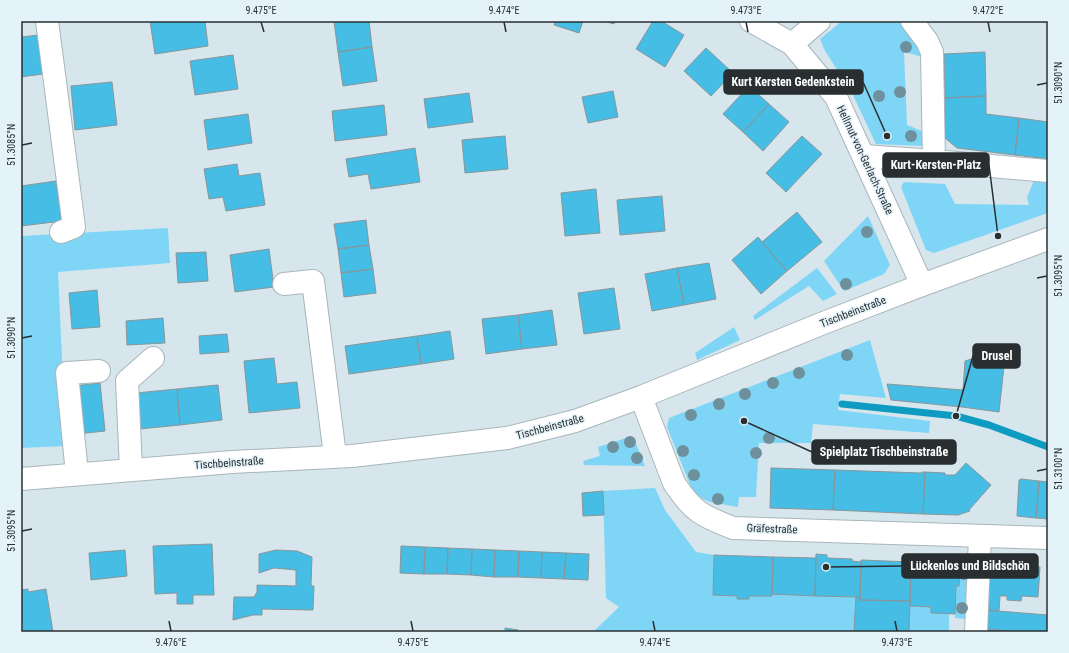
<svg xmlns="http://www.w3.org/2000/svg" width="1069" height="653" font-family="'Roboto Condensed',sans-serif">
	<rect width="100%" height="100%" fill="#d7e6ec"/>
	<path fill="#7fd5f5" d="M842,21H901L923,51V57L904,52L907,125L924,132V146L876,144L852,93L825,51L820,39Z
		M1033,178L1048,179V214H1045L934,253L926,250L901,187L904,182L945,184L955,204L1029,205L1027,197L1033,183Z
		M868,216L890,265L884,274L844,291L824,261Z
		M168,228L170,263L58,272L66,446L21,448V236Z
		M817,268L837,294L823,301L809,286L755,320L753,316Z
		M734,327L740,340L697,360L695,353Z
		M870,340L886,398L840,394L838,410L930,421L929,433L813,424L811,443H759L756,497H739L738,507L710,502L703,499L692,490L667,427L669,418Z
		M629,437L635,441L645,466L584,465L583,461L600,456L598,447Z
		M655,488L665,510L696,552L714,555L713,595L737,596V599H749V596H772V594L860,597V600L910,606L931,607V613L949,614V632H593L619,607L606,598L603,491Z
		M947,557H968L966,619L955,618L956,586H959L960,575H957V567H951V563H947Z"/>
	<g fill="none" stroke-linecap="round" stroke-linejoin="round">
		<path stroke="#0e9bc2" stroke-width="7" d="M842,404L956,416L989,425L1048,447"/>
	</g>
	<path fill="#45bde4" stroke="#88969b" d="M150,21H205L208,46L155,54Z
		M334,21H369L372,47L338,52Z
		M555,21H583L579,33L554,25Z
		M604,21H615L614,24Z
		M653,21H661L684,35L665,67L636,49Z
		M39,35L43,74L21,77V37Z
		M372,47L377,81L343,86L338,52Z
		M706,48L733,73L711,96L684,71Z
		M985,52L986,96L945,98L944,54Z
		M233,55L238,89L195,95L190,61Z
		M112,82L117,125L75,130L71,86Z
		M749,86L769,104L743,132L723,114Z
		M613,91L618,117L588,123L582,97Z
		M469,93L473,122L428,128L424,99Z
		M986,96V114L1019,118L1015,155L957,148L945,138V98Z
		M769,104L789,122L763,151L743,132Z
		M384,105L387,135L335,141L332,111Z
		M248,114L252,143L208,150L204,120Z
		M1019,118L1048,122V159L1015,155Z
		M505,136L508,169L465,173L462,140Z
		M802,136L822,154L786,192L766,173Z
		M415,148L420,182L371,189L368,174L349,177L346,159Z
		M237,164L239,176L260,173L265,205L226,211L223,197L209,199L204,169Z
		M56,181L62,221L21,226V186Z
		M596,189L600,233L565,236L561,193Z
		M662,196L665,231L620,235L617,200Z
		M797,212L822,242L787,271L762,242Z
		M366,220L369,245L338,249L334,224Z
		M758,237L787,271L761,294L732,260Z
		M369,245L373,269L341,273L338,249Z
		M269,249L274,287L235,292L230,255Z
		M206,252L208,281L178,283L176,253Z
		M709,263L716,299L684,305L677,268Z
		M677,268L684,305L652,311L645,274Z
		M373,269L376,293L344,297L341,273Z
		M614,288L620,329L584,334L578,293Z
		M97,290L100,327L72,329L69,293Z
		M552,310L557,345L522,349L518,315Z
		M518,315L522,349L486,354L482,319Z
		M163,318L165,343L127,345L126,321Z
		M450,331L454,359L421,364L417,336Z
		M227,334L229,352L200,354L199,336Z
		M417,336L421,364L349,374L345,346Z
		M1006,348L999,412L962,407L891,400L887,384L963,390L965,361Z
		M274,358L277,384L297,382L300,408L249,413L244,361Z
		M100,383L105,431L77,434L73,386Z
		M218,385L222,420L180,425L177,389Z
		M177,389L180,425L139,429L136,393Z
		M966,463L991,485L969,510L970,511L958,515L923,514L925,472L945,473V475H955Z
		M771,468L835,470L833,510L770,508Z
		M835,470L922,473V472H925L923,514L833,510Z
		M1021,479L1039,481L1036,518L1017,516L1019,480Z
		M1039,481L1048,482V519L1036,518Z
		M603,491L604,515L583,516L582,493Z
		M212,544L214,595H193V604H177V593L155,594L153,546Z
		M401,546L425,547L424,574L400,573Z
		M425,547L448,548L447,574H424Z
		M448,548L472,549L471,575L447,574Z
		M472,549L495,550L494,577L471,575Z
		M125,550L127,576L91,580L89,553Z
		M276,550L297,551L312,557L311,586H314L313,610L262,609V615H253L233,620L234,597H254L257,592V585L296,586V570L274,568L259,573V554Z
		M495,550L519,551L518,577H494Z
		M519,551L542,552L541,578L518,577Z
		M542,552L566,553L564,579L541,578Z
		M566,553L589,554L588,580L564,579Z
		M816,554L827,555V558L852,559V561L861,562L860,597L815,596Z
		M714,555L773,557L772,596H749V599H737V596L713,595Z
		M773,557L816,558L815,596L772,594Z
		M861,560L911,562L910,601L860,600Z
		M911,562L951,563V567H957V575H960L959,586H956L955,614L931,613V607L910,606Z
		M993,565L1040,567L1038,597L1022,596L1021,601L1007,600V596H1000L999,611L985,610L987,570Z
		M28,589V592L46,589L53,632H21V590Z
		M856,597H860V600L910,601L909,632H854Z
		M985,610L1048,615V632H1021L985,629Z
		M505,628L518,630V632H505Z
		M985,629L1021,632H984Z"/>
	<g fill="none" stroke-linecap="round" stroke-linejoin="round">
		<g stroke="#a8b6bc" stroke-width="24">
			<path id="minor" d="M47,21L74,227L61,232
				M751,21L792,44L836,97L922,285
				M912,21L927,41L932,52L934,161
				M792,44L819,21
				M864,156L934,161L1048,171
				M284,284L313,281L335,456
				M641,397L674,483C693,512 702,516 733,528L1048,538
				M131,470L127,381L153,358
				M77,474L67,373L99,371
				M976,632L980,536"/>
		</g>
		<g stroke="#a8b6bc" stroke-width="24">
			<path id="major" d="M21,479L232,462L352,456L507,438L575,421L641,397L826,322L922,285L1048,239"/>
		</g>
		<use href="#minor" stroke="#fff" stroke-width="22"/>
		<use href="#major" stroke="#fff" stroke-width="22"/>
	</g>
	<g fill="#6e909c">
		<circle cx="906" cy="47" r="6"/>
		<circle cx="900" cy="92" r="6"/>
		<circle cx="879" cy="96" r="6"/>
		<circle cx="911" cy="136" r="6"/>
		<circle cx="867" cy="232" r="6"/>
		<circle cx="846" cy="284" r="6"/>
		<circle cx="847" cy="355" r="6"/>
		<circle cx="799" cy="373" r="6"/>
		<circle cx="773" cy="383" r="6"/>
		<circle cx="745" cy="394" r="6"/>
		<circle cx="719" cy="404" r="6"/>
		<circle cx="691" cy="415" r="6"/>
		<circle cx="769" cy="438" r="6"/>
		<circle cx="630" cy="442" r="6"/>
		<circle cx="613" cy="447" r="6"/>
		<circle cx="683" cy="451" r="6"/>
		<circle cx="756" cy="453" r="6"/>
		<circle cx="637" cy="458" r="6"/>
		<circle cx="694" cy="475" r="6"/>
		<circle cx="718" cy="499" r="6"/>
		<circle cx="964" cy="574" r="6"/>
		<circle cx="962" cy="608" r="6"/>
	</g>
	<path fill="none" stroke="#292f31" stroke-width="1.5" d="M261,22L264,32M504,22L506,32M746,22L748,32M988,22L990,32M1037,85L1047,83M22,145L32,143M1037,278L1047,276M22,338L32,336M1037,471L1047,469M22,531L32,529M169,621L171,631M411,621L413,631M653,621L655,631M895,621L897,631"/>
	<g text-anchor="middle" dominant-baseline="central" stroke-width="3" stroke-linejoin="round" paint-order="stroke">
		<g font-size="11" fill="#292f31" stroke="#e4f3f9">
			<text transform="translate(865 160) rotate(65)">Hellmut-von-Gerlach-Straße</text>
			<text transform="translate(853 312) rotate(-21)">Tischbeinstraße</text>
			<text transform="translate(550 427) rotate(-15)">Tischbeinstraße</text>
			<text transform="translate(229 463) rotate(-4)">Tischbeinstraße</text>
			<text transform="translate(772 529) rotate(2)">Gräfestraße</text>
		</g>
	</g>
	<path fill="none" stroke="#292f31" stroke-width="1.5" d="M887 136L863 82M998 236L989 165M956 416L973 356M744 421L812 452M826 567L902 566"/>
	<g fill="#292f31" stroke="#e4f3f9" stroke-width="1.5">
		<circle cx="887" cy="136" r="4"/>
		<circle cx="998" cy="236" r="4"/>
		<circle cx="956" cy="416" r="4"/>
		<circle cx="744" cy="421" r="4"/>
		<circle cx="826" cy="567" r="4"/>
	</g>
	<g fill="#292f31" stroke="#292f31" stroke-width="1.5">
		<rect x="724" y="70" width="139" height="24" rx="4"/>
		<rect x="883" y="153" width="106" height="24" rx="4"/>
		<rect x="973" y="344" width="47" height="24" rx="4"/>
		<rect x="812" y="440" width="144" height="24" rx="4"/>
		<rect x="902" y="554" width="136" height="24" rx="4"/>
	</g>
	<g font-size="12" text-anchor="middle" font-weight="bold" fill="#fff">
		<text x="793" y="86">Kurt Kersten Gedenkstein</text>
		<text x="936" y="169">Kurt-Kersten-Platz</text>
		<text x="997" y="360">Drusel</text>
		<text x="884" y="456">Spielplatz Tischbeinstraße</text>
		<text x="970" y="570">Lückenlos und Bildschön</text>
	</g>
	<rect width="1069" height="653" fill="none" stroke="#e4f3f9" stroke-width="44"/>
	<rect x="22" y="22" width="1025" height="609" fill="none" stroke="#292f31" stroke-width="1.5"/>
	<g font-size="10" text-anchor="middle" fill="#292f31">
		<text x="261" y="14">9.475°E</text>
		<text x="504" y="14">9.474°E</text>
		<text x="746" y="14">9.473°E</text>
		<text x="988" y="14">9.472°E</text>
		<text transform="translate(1058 83) rotate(-90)" y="4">51.3090°N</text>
		<text transform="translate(11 145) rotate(-90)" y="4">51.3085°N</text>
		<text transform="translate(1058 276) rotate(-90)" y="4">51.3095°N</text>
		<text transform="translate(11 338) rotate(-90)" y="4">51.3090°N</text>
		<text transform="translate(1058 469) rotate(-90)" y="4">51.3100°N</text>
		<text transform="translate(11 531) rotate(-90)" y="4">51.3095°N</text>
		<text x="171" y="646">9.476°E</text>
		<text x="413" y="646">9.475°E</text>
		<text x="655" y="646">9.474°E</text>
		<text x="897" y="646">9.473°E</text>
	</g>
</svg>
